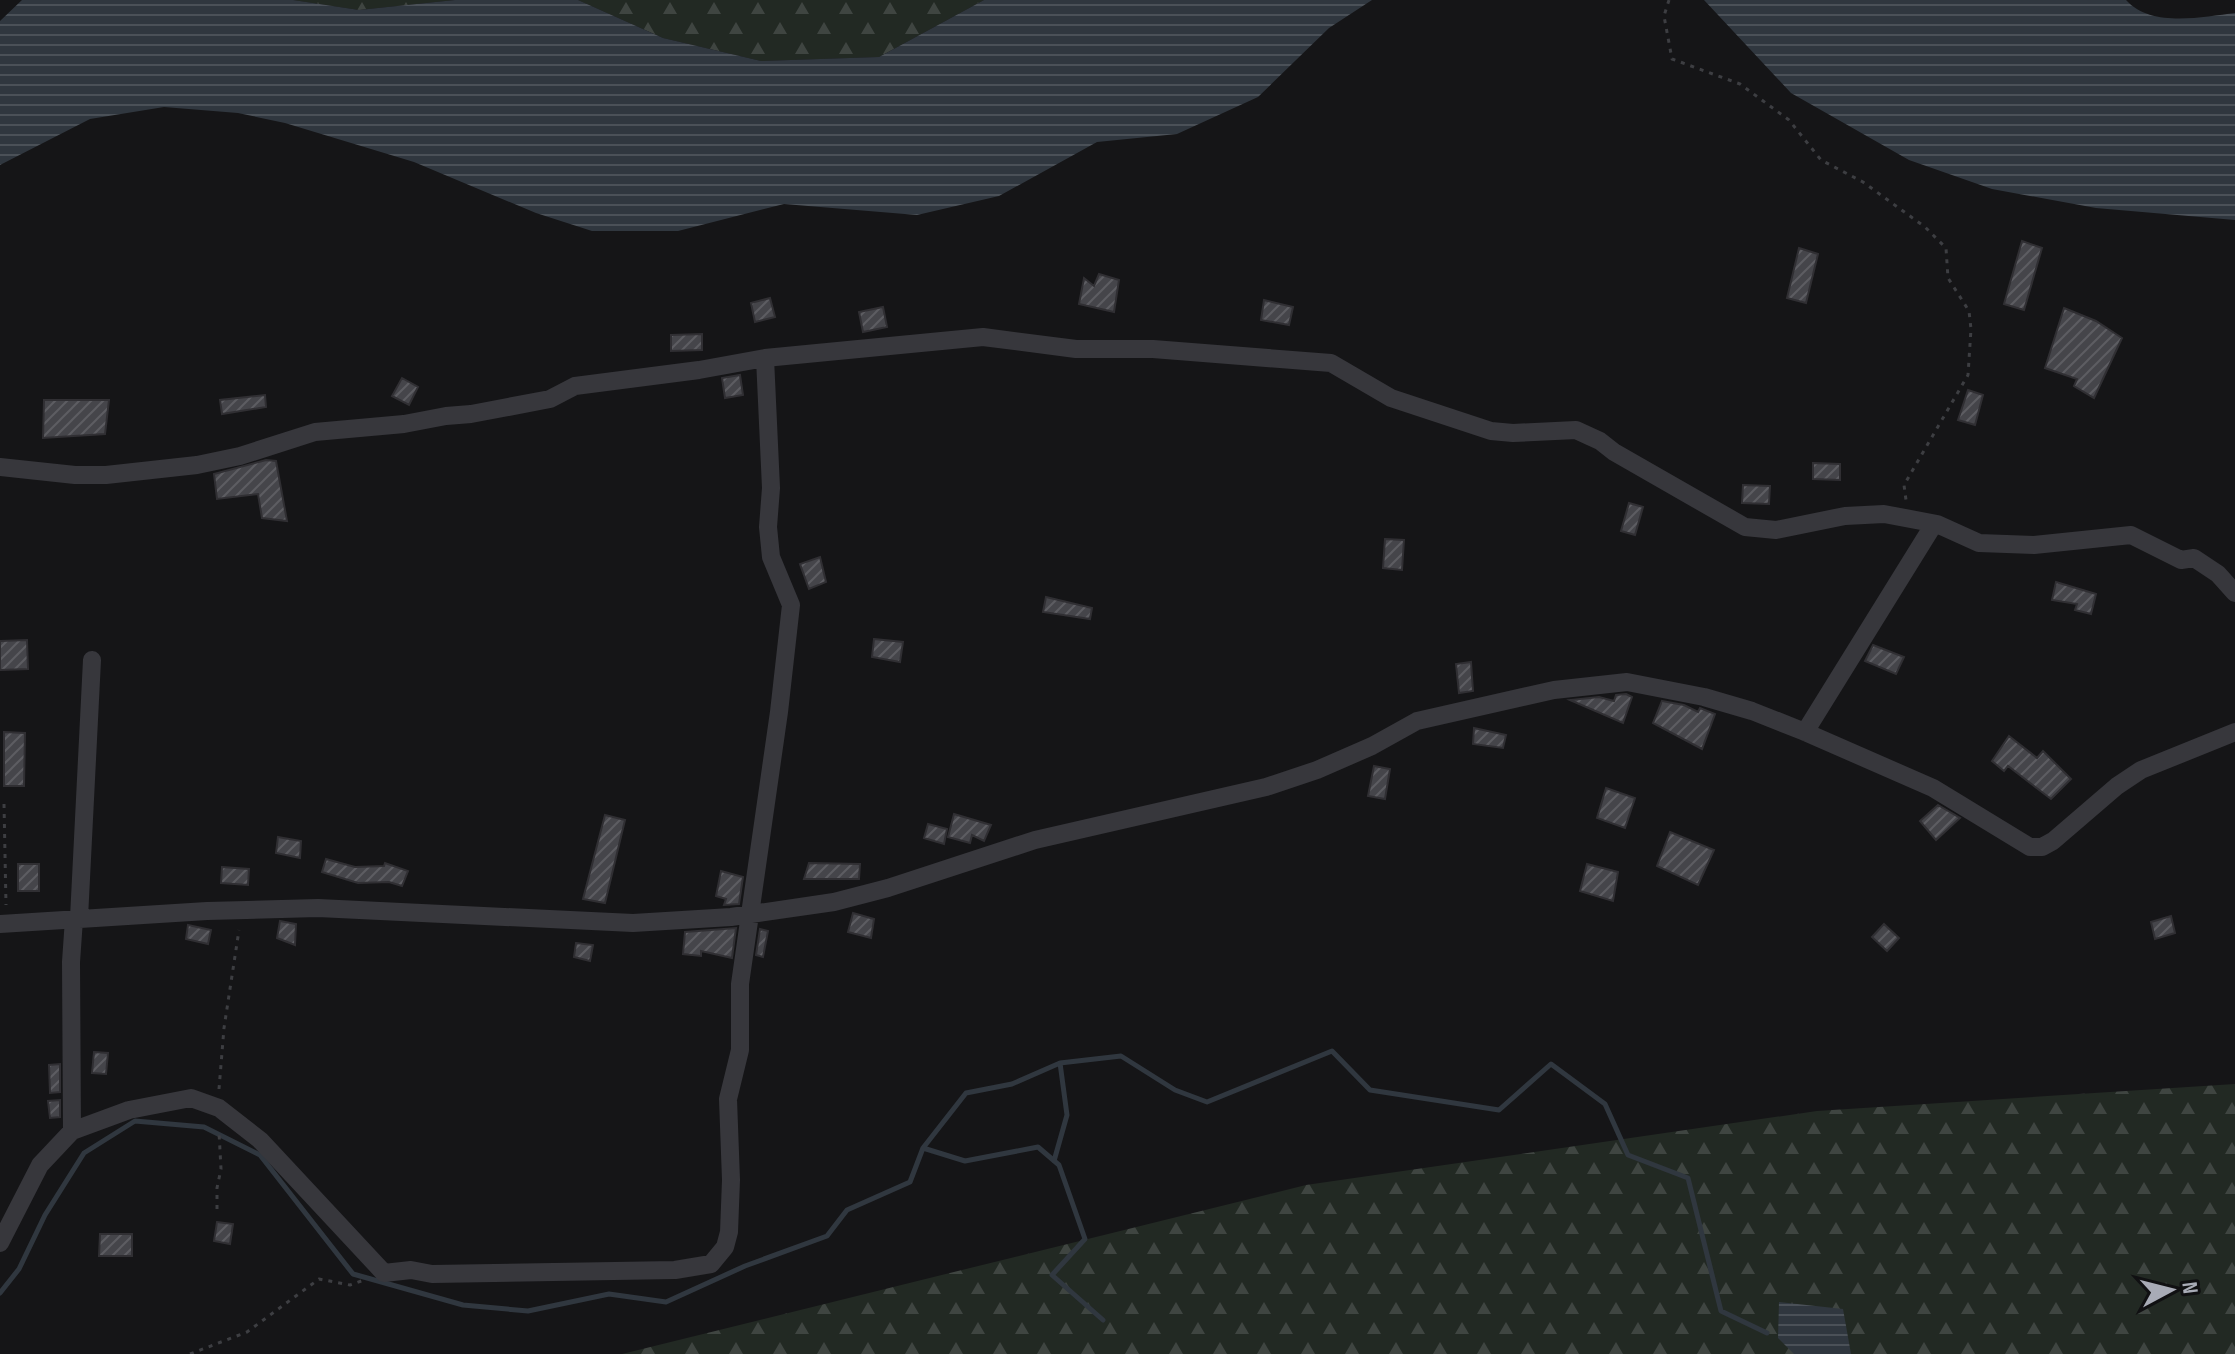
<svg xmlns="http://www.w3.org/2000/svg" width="2235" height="1354" font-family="'Sofia Sans Condensed',sans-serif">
	<defs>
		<pattern id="forest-firs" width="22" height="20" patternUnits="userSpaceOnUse" patternTransform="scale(2)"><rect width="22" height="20" fill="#222923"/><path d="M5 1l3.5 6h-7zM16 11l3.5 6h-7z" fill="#3f4541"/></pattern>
		<pattern id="water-rules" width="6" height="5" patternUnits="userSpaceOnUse" patternTransform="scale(2)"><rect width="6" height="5" fill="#30373f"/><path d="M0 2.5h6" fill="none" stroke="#4b5158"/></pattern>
		<pattern id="building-hatch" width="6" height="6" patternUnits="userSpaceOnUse" patternTransform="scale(2)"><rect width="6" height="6" fill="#45454a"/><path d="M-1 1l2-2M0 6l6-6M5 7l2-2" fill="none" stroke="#5d5d62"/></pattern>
	</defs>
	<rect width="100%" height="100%" fill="#151517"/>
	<path fill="url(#forest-firs)" d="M293,0H455L359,10Z
		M578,0H984L879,57L761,61L663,38Z
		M2235,1084V1354H622L1306,1185L1817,1111Z"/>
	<path fill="url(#water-rules)" d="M22,0H293L359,10L455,0H578L663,38L761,61L879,57L984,0H1372L1329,28L1258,97L1177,134L1097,142L999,196L917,215L784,204L678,231H592L536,213L414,162L285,123L238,113L164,107L90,119L0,165V21Z
		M1704,0H2126C2151,28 2202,17 2235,13V220L2096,208L1992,189L1909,160L1791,93Z
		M1779,1302L1843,1309L1851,1354H1794L1778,1338Z"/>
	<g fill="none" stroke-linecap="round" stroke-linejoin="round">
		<path stroke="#30373f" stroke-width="5" d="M923,1148L965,1161L1038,1147L1059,1165L1085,1239L1052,1275L1103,1320
			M1054,1161L1067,1115L1060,1063
			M0,1293L19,1269L45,1215L84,1153L135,1121L204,1127L260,1155L353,1274L463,1305L528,1311L609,1294L666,1302L745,1266L827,1236L847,1210L910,1182L923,1148L966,1093L1012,1084L1060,1063L1121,1056L1175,1090L1207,1102L1332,1051L1370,1090L1499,1110L1551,1064L1605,1104L1628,1155L1688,1178L1721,1311L1767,1333"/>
	</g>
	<path fill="url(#building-hatch)" stroke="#302f33" stroke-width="2" d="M2022,241L2042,248L2024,310L2004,304Z
		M1799,248L1818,254L1806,303L1787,298Z
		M1099,274L1119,280L1114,312L1079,304L1084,278L1094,286Z
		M770,298L775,317L755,322L751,303Z
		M1264,300L1293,307L1289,325L1261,320Z
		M883,307L887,327L863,332L859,312Z
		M2064,308L2096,321L2122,338L2094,398L2074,386L2077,379L2045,368Z
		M702,334V350L671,351V335Z
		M740,375L743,395L725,398L722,378Z
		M402,378L418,387L409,405L392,396Z
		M1968,390L1983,395L1975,425L1958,420Z
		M265,395L266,407L222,414L220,400Z
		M44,400H109L105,434L43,438Z
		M266,460L276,461L287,521L262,518L258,494L217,499L214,474Z
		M1813,463L1840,464V480L1813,479Z
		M1743,485L1770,486L1769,504L1742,503Z
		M1629,503L1643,507L1635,535L1621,531Z
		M1385,539L1404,540L1402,570L1383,568Z
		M820,557L826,582L809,589L800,564Z
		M2056,582L2096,594L2091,614L2075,610L2077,604L2052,600Z
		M1046,597L1092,608L1090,619L1043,612Z
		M874,639L903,642L900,662L872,657Z
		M27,640L28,669L0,670V641Z
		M1873,645L1904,657L1896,674L1865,661Z
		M1471,662L1473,691L1459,693L1456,664Z
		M1626,694L1632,697L1623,723L1570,700L1599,697L1614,701L1616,695Z
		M1662,701L1684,705L1698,712L1700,708L1715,714L1702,749L1653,723Z
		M1474,728L1506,735L1503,748L1473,744Z
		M4,732L25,733L24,786H4Z
		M2009,736L2037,758L2043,751L2071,779L2051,799L2008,766L2004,771L1992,761Z
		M1374,766L1390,769L1385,799L1368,796Z
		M1606,788L1635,798L1625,828L1597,818Z
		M1938,805L1960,818L1936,840L1920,821Z
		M954,814L991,825L984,841L972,835L970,843L948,837Z
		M605,815L625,820L605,903L583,899Z
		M928,824L947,829L944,844L924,838Z
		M1670,832L1714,850L1698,885L1657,866Z
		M278,837L301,841L300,858L276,853Z
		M326,859L355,867L384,866L385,863L408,871L402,886L389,882L358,883L322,872Z
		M809,863L860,864L859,879H804Z
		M18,864H39V891H18Z
		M1587,864L1618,872L1613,901L1580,891Z
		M222,867L249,869L248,885L221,883Z
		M721,871L743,877L739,904L724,905L726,899L716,896Z
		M853,913L874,919L871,938L848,932Z
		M2171,916L2175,933L2155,939L2151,922Z
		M280,921L296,924L295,945L277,938Z
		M1884,924L1899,938L1887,951L1872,937Z
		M188,925L211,930L208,944L186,939Z
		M736,928L732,958L701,951V956L683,954L685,932Z
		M760,929L768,931L763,957L756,955Z
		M576,943L593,945L590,961L574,957Z
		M94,1052L108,1053L106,1074L92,1073Z
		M60,1064V1092L50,1093L49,1065Z
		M60,1100V1117L50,1118L48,1101Z
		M217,1222L233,1224L230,1244L214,1241Z
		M100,1234H132V1256H99Z"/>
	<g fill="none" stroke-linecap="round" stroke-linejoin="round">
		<path stroke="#3d3e42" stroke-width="3" stroke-dasharray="4 6" stroke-linecap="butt" d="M1669,0L1664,16L1672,59L1740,84L1789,120L1821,160L1863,182L1925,227L1946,248L1948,278L1969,311L1971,329L1968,375L1904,485L1906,500
			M4,804L6,905
			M219,1089L224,1028L239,930
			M217,1209V1188L221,1169L219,1132
			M190,1354L247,1332L319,1279L350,1285L367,1279"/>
		<path stroke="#37373c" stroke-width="18" d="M0,467L75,475H106L197,465L240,456L315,432L404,424L446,416L471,414L550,399L575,386L699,370L765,358L983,337L1076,349H1153L1331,363L1391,398L1491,431L1513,433L1576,430L1600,441L1614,452L1745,527L1776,530L1845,516L1884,514L1937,524L1979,543L2034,545L2131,535L2181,560L2194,558L2218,574L2235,593
			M1805,732L1934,524
			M79,918L92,660
			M0,924L207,911L318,908L633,923L731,917L834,902L888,888L1035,840L1266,787L1317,770L1372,746L1417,721L1554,690L1627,682L1704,697L1752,711L1805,732L1933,788L2030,847H2042L2053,841L2117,786L2141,770L2235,732
			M72,1131L71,962L74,919
			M0,1243L40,1165L72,1131L129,1110L191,1098L219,1108L260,1140L384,1273L411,1270L432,1274L675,1270L711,1264L725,1247L729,1232L731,1180L728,1099L740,1050V984L779,712L791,605L771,557L768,527L771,488L765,358"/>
	</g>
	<g transform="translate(2171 1290) rotate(83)" stroke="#101012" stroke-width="6" paint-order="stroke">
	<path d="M0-6L14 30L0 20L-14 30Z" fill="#a8abb6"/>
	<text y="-12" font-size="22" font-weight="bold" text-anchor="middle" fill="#a8abb6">N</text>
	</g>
</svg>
